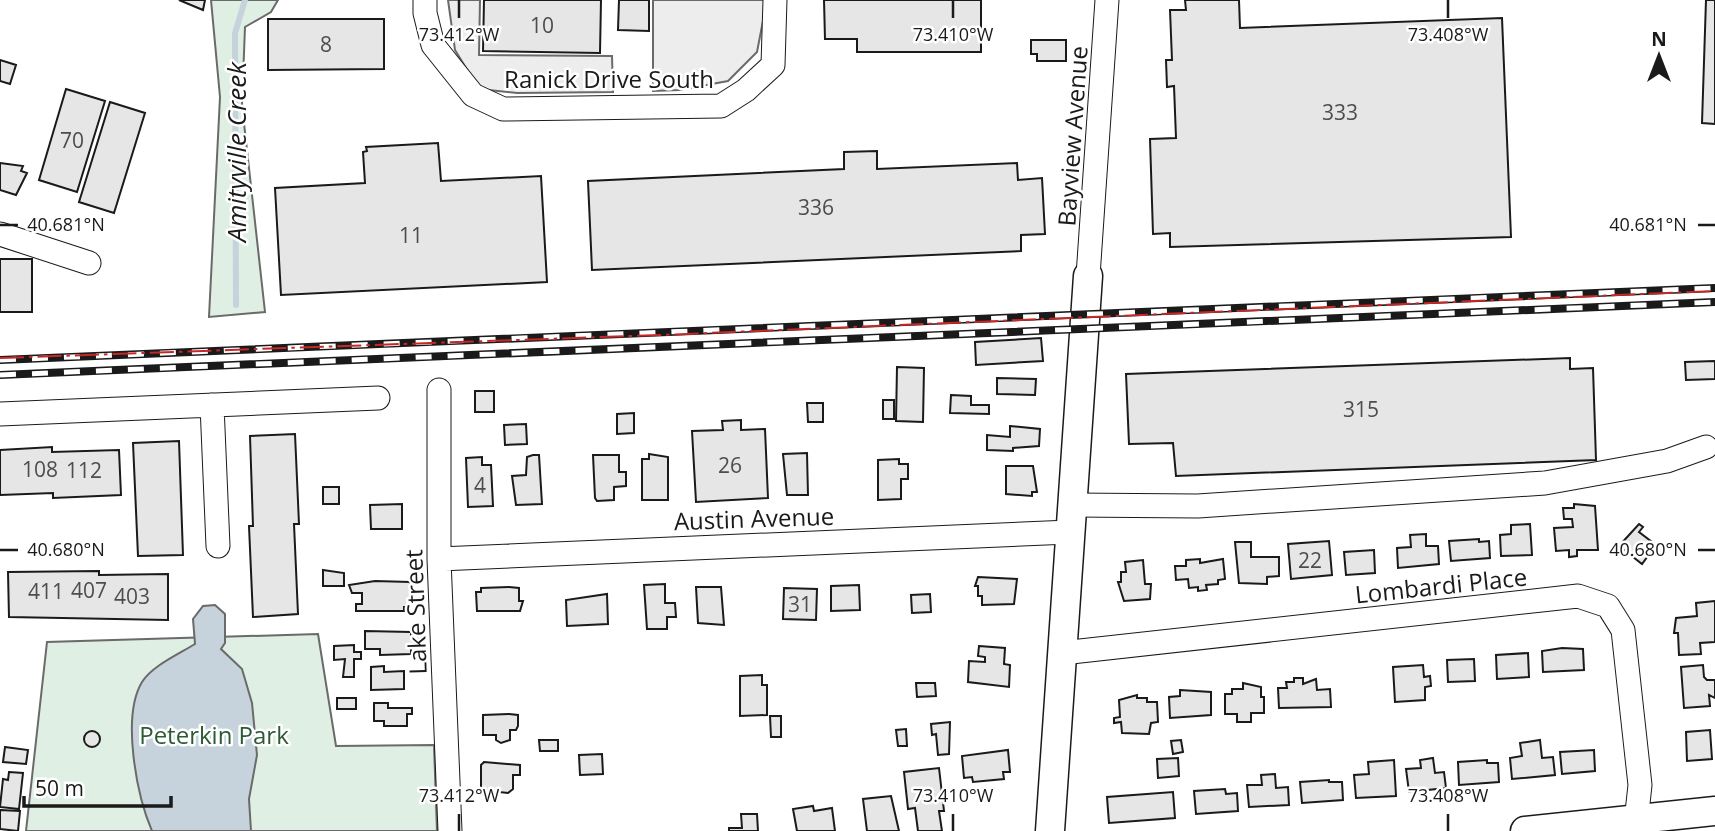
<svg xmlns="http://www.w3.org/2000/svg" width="1715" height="831" font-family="'Open Sans',sans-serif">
	<rect width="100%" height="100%" fill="#fff"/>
	<path fill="#e0efe3" stroke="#6a6a6a" stroke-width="2" d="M211,0H278L271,12L245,27L242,105L265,312L209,317L220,97Z
		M318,634L336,746L434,745L437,831H26L47,642Z"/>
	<path fill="#ededed" stroke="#6a6a6a" stroke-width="2" d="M448,0H480L479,55L612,56L613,92L517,93L479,89L455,50Z
		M653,0H767L757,52L728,81L679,90L653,91Z"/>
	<path fill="#c6d2dc" stroke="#6a6a6a" stroke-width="2" d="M215,605L225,614V643L221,649L242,669L252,703L257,755L249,799L251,831H152C137,796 121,717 142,682C152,666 179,654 195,644L193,619L203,606Z"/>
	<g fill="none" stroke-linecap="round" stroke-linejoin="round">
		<path stroke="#c6d2dc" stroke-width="6" d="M236,305L235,33L245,0"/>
	</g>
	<path fill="#e6e6e6" stroke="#1a1a1a" stroke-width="2" d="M179,0H205L203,10Z
		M484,0H601L600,53L483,51Z
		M619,0H649V31L618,30Z
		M824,0H981V52H857V39H825Z
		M1185,0H1239L1240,28L1502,18L1511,237L1170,247V233L1153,234L1150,139L1176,138L1174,86L1167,87L1166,60H1172L1170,10H1186Z
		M1706,0H1715V124L1702,123Z
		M268,19H384V69L268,70Z
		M1031,40H1066V61H1037V54H1031Z
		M0,60L16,65L10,84L0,81Z
		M66,89L105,101L77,192L39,180Z
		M110,102L145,113L114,213L79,202Z
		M438,143L441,181L541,176L547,282L281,295L275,188L365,183L363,152L367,151L366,147Z
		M877,151V169L1017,163L1018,180L1042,178L1045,234L1021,235V251L592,270L588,181L844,169V152Z
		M0,163L23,166L21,171L27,173L16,195L0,190Z
		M0,259H32V312H0Z
		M1041,338L1043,361L976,365L975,342Z
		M1570,358V369L1593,368L1596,460L1176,476L1173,443L1129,444L1126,374Z
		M1715,361V379L1686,380L1685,362Z
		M897,367L924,368L923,422L896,421Z
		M997,378L1036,379L1035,395L997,394Z
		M475,391H494V412H475Z
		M951,395L971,396V405H989V414L950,413Z
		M883,400H894V419H883Z
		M807,403H823V422H808Z
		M634,413V433L617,434V414Z
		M741,420V430L765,429L768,498L696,502L692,431L723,430L722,421Z
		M526,424L527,444L505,445L504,425Z
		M1010,426L1040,429L1039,446L1013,448V451L987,450V435L1010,437Z
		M295,434L299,524H294L298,614L253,617L249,526H253L250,436Z
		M179,441L183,555L138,556L133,443Z
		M52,447V452L119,450L121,495L53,498V493L0,495V450Z
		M807,453L808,495H787L783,454Z
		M649,454L668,457V500H642V459H649Z
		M533,455H539L542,504L516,505L512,476L526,475L527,457Z
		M593,455H619V472H626V486L614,487V500L597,501L595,498Z
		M482,457V465H491L493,506L468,507L466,458Z
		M899,459V464H908V479H901V499L878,500V460Z
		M1006,466H1033L1037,492H1032V496L1006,494Z
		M323,487H339V504H323Z
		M402,504V529H371L370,505Z
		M1574,504L1595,506L1598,550H1577V556L1569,557V550L1556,551L1554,528L1573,527L1572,519H1564L1563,508H1574Z
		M1530,524L1532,555L1501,556L1500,535L1511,534V525Z
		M1639,524L1643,527L1639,532L1656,545L1642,564L1619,546Z
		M1426,534V546H1438L1439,564L1398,568L1397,548L1411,547L1410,535Z
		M1479,539V542L1489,541L1490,558L1451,561L1449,541Z
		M1329,541L1332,575L1291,579L1288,544Z
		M1235,542H1251V557H1279V576L1267,577V584L1239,583Z
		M1374,550L1375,573L1346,575L1344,552Z
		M1200,559V563L1223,559L1225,579L1218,580V584L1206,585L1207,590L1198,591V587L1189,588L1188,579L1176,580L1175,566H1186V560Z
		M1143,560L1145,584H1151L1150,599L1124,601L1118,582H1121V572H1126L1125,562Z
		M323,570L344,573V586H323Z
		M99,571V575L168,574V620L9,617L8,572Z
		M978,577L1017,579L1014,604L982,605V596H978V586H975Z
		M375,581L410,582V607H404V611H356V604H362V593H352L349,585Z
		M665,584V603H675L676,617H667V629H647L644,585Z
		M859,585L860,610L831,611V586Z
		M509,587L519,588V601H523L520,611H477L476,592H481V588Z
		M696,587H721L724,625L698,623Z
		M784,588L817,589L816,620L783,619Z
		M607,594L608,624L567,626L566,600Z
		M930,594L931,612L912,613L911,595Z
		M1715,601V642L1700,643L1701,654L1679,655L1678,633H1674L1676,618L1697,616L1696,603Z
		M365,631L411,632V635H421V642L411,644V654L380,655V649H365Z
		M354,645V652H361V659H354V677H343L345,659L334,660V646Z
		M979,646L1005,648L1004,664L1010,665L1009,687L968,682L969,661L985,662V657L978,656Z
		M1562,648L1583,649L1584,670L1543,672L1542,651Z
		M1528,653L1529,677L1497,679L1496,655Z
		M1474,659L1475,681L1448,682L1447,660Z
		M1423,665L1424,677L1430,676L1431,686L1425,687V700L1395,702L1393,667Z
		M1703,665L1704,677L1707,680H1715V698L1709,695L1710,706L1684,708L1681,667Z
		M384,666V672L404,671V689L371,690V667Z
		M762,675V685H767V715L740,716V676Z
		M1294,678H1303V684L1316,679L1317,690L1330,689L1331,707L1279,708L1278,688H1287L1286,682H1294Z
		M916,683H935L936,696L917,697Z
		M1243,683L1261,687V697H1264V713H1251V722H1237V714H1225V694H1232V689H1243Z
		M1180,690L1211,692V715L1170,718L1169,697L1180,696Z
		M1137,695V698H1147V702H1157L1158,722L1151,723L1149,734L1122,733L1121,722L1114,723V718L1120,717L1119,700Z
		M337,698H356V709H337Z
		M374,703H388V708H412V714H407V726H384V721H374Z
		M509,714L518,715V726L516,730H510V740L501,743L496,740V735H483V715Z
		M770,716H781V737H771Z
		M950,722L949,754L938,755L936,734L932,735L931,724Z
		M906,729L907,746H898L896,730Z
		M1710,730L1712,759L1687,761L1686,732Z
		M84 739a8 8 0 1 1 16 0a8 8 0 1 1-16 0Z
		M539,740H558V751H540Z
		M1181,740L1183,752L1173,754L1171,741Z
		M1540,740L1542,758L1553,757L1555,775L1512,779L1510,758L1522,756L1520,743Z
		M5,747L28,750L26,764L3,762Z
		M1008,750L1010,772H1003L1004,779L973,782L972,777L964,778L962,756Z
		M1594,750L1595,771L1562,774L1560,752Z
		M602,754L603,774L580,775L579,755Z
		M1178,758L1179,776L1158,778L1157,759Z
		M1433,758L1435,773L1444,772L1446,788L1409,792L1406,769L1421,768L1420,760Z
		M1394,760L1396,796L1356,798L1354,775L1369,774L1368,762Z
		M1487,760V763H1498L1499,782L1459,785L1458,762Z
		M484,762L520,765V775H513V789L508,793L481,790V765Z
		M939,768L944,811H939L942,831H918L915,808L908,809L904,772Z
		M9,772L23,773L19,809L0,807L3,779L8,780Z
		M1275,774L1276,788L1288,787L1289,805L1249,807L1247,785H1262L1261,775Z
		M1329,780V782H1342L1343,800L1302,803L1300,782Z
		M1225,789L1226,794L1237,793L1238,811L1196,814L1194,791Z
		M1173,792L1175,818L1109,823L1107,797Z
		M891,796L899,831H867L863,799Z
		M813,806L814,811L832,808L835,831H797L793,809Z
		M0,810L20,811L18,831L0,829Z
		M741,814H757L758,831H729V828H742Z"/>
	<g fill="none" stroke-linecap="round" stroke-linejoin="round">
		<g stroke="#1a1a1a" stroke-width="25">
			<path id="minor" d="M425,0V13L433,45L473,95L503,109L721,106L746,90L773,65L775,0
				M0,234L89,263
				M1088,276L1107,0
				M439,390V559L450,831
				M212,405L218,546
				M0,414L378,398
				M1072,505L1198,506L1545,483L1667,461L1706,447
				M439,559L1070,532
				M1062,653L1578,596L1608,606L1623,630L1640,785L1635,831"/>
		</g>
		<g stroke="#1a1a1a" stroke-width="31">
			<path id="major" d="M1050,831L1088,276
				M1525,831L1715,811"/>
		</g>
		<use href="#minor" stroke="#fff" stroke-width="23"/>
		<use href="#major" stroke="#fff" stroke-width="28"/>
		<g stroke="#1a1a1a" stroke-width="8">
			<path id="rail" d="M0,360L1715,288
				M0,375L1715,302"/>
		</g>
		<use href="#rail" stroke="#fff" stroke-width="5" stroke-dasharray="16" stroke-linecap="butt"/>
		<path stroke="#c62828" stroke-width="2" stroke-dasharray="24 5 3.5 5" stroke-linecap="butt" d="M0,358L660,335L1715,291"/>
	</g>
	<path fill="none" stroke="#1a1a1a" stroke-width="2.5" d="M459,0V18M953,0V18M1448,0V18M0,225H18M1698,225H1715M0,550H18M1698,550H1715M459,814V831M953,814V831M1448,814V831"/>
	<g text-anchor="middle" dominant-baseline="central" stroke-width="5" stroke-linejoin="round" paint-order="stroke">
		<g font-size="21" fill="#4d4d4d">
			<text x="542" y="25">10</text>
			<text x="326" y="44">8</text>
			<text x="1340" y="112">333</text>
			<text x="72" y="140">70</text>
			<text x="816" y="207">336</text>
			<text x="411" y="235">11</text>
			<text x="1361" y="409">315</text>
			<text x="730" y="465">26</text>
			<text x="40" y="469">108</text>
			<text x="84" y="470">112</text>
			<text x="480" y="485">4</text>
			<text x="1310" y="560">22</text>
			<text x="89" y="590">407</text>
			<text x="46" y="591">411</text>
			<text x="132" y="596">403</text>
			<text x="800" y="604">31</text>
		</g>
		<g font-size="24" fill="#1a1a1a" stroke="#fff">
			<text x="609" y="78">Ranick Drive South</text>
			<text transform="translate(1072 136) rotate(-86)">Bayview Avenue</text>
			<text transform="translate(754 518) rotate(-2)">Austin Avenue</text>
			<text transform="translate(1441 585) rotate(-6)">Lombardi Place</text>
			<text transform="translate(415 612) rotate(-92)">Lake Street</text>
		</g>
		<g font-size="24" fill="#2b5a34" stroke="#fff">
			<text x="214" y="734">Peterkin Park</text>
		</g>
		<g font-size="26" font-style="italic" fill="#1a1a1a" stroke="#fff">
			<text transform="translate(236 152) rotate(-90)">Amityville Creek</text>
		</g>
	</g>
	<g font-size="18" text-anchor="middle" fill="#1a1a1a" stroke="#fff" stroke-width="5" stroke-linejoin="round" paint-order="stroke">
		<text x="459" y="41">73.412°W</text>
		<text x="953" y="41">73.410°W</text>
		<text x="1448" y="41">73.408°W</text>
		<text x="66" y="231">40.681°N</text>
		<text x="1648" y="231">40.681°N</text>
		<text x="66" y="556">40.680°N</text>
		<text x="1648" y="556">40.680°N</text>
		<text x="459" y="802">73.412°W</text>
		<text x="953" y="802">73.410°W</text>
		<text x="1448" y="802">73.408°W</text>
	</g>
	<g transform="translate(1659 56)" stroke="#ffffff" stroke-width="5" paint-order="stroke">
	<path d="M0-5L12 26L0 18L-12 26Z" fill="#1a1a1a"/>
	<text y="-10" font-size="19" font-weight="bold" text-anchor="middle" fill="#1a1a1a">N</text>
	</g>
	<path d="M24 796v10h147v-10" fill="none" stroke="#1a1a1a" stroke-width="3.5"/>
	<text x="35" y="796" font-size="21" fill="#1a1a1a" stroke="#ffffff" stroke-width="5" paint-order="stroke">50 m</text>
</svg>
